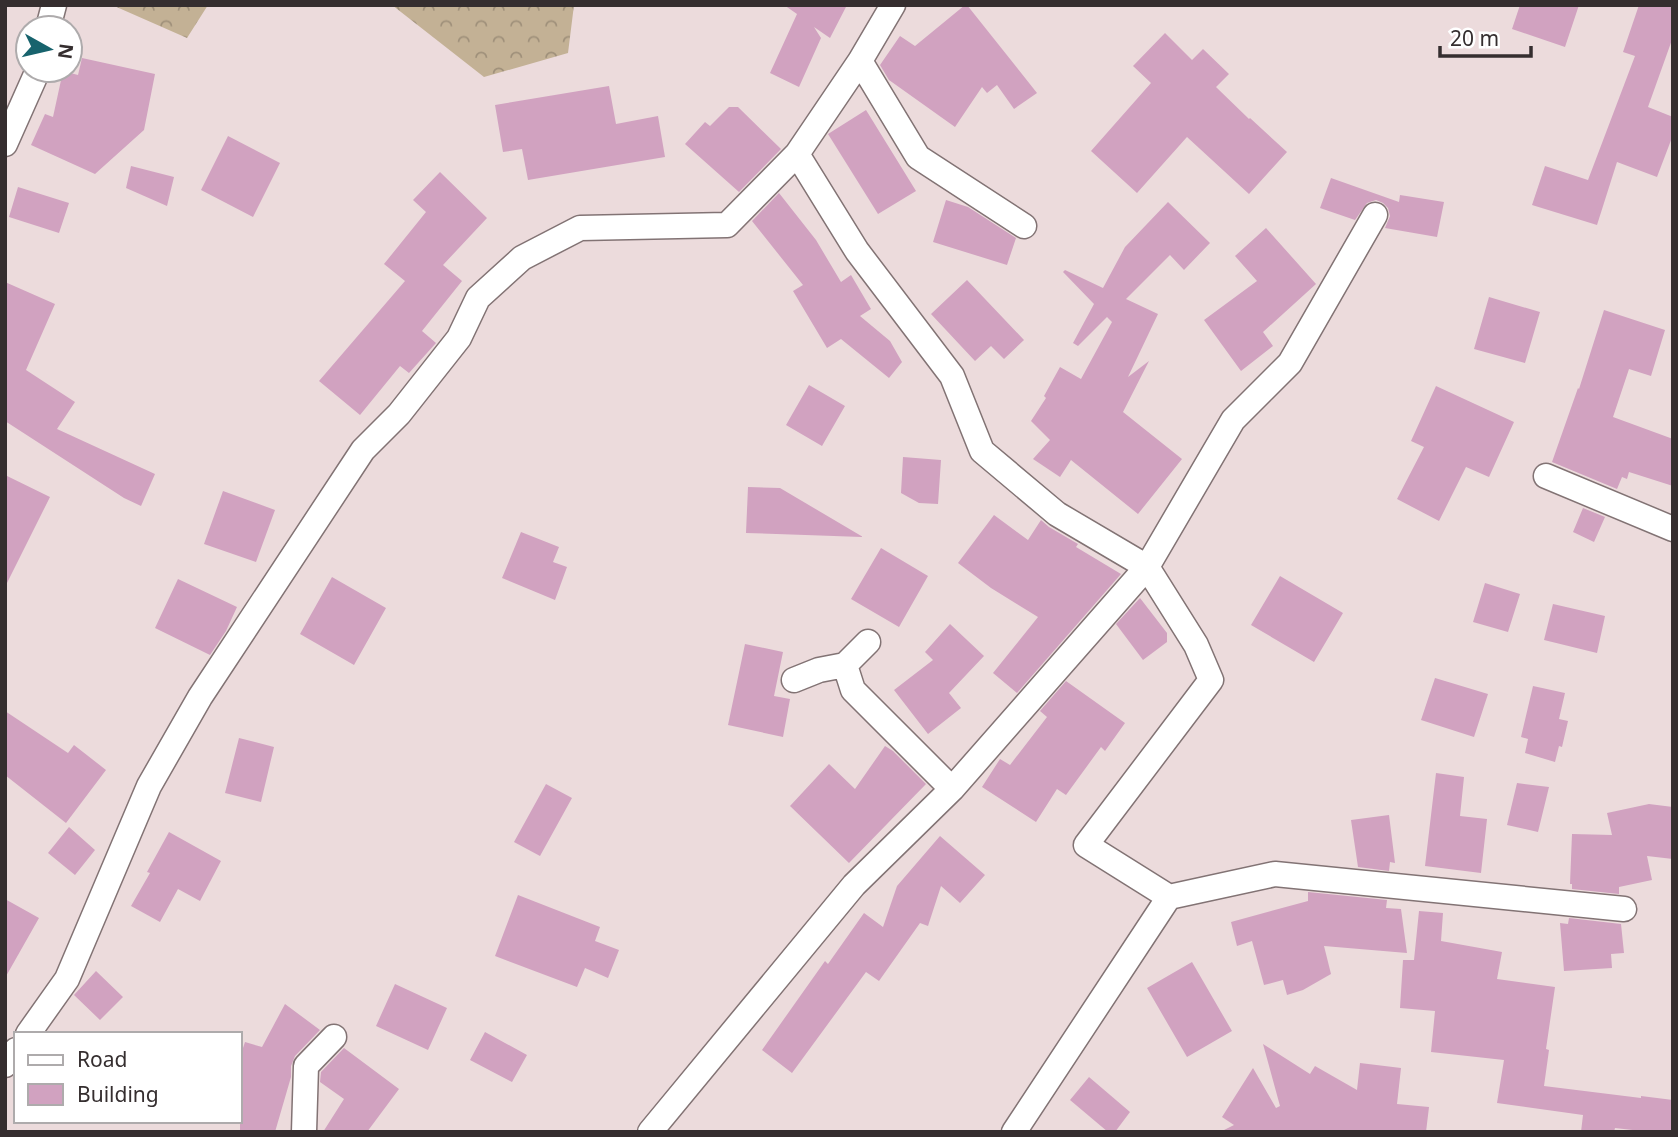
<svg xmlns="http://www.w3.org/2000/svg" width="1678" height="1137" font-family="'Noto Sans',sans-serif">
	<defs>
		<pattern id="forest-crowns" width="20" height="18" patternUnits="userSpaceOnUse" patternTransform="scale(1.75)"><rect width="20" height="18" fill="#c3b195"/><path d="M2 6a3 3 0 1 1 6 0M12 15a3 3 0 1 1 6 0" fill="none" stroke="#9f907a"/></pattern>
	</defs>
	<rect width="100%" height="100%" fill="#ecdbdc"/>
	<path fill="url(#forest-crowns)" d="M112,5H208L187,38Z
		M392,5H574L568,53L484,77Z"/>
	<path fill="#d1a2c0" d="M784,5H847L830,38L814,27L821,38L799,87L770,73L797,14Z
		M965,5H967L1037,93L1014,109L997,85L987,93L982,87L955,127L889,80L880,65L900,36L915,46Z
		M1520,5H1579L1565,47L1512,29Z
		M1639,5H1673V37L1648,107L1673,117V135L1657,177L1617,162L1597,225L1532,205L1545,166L1588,180L1635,56L1623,52Z
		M1165,33L1192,60L1203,49L1229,74L1216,87L1249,119L1250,118L1287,152L1249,194L1187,137L1137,193L1091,151L1151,83L1133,66Z
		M82,58L155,74L144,130L95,174L31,145L45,114L53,117L63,71L78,75Z
		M609,86L616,124L658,116L665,157L528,180L522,149L503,152L495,105Z
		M729,107H738L781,149L739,192L685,144L705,122L710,126Z
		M866,110L916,191L878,214L828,134Z
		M228,136L280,163L253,217L201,190Z
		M131,166L174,177L167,206L126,188Z
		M440,172L487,218L443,265L462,281L422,331L436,343L409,373L400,366L360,415L319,381L405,281L384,264L426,212L413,200Z
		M1331,178L1399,202L1400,195L1444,202L1437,237L1385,228L1390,216L1388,208L1383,203L1376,200L1367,203L1355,220L1320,208Z
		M18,187L69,203L59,233L9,217Z
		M779,193L816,240L841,282L851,275L871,309L860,316L890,341L902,362L889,378L841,339L827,348L793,291L803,285L752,221Z
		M946,200L968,207L1016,238L1007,265L933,242Z
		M1168,202L1210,243L1184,270L1170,255L1126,299L1158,314L1128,377L1149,361L1123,412L1182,459L1138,514L1071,460L1060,477L1033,459L1050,440L1031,421L1046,398L1044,396L1060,367L1081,379L1112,322L1107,317L1078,346L1073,343L1094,304L1063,272L1065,270L1103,288L1125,247Z
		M1266,228L1316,284L1263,332L1273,346L1241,371L1204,320L1257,281L1235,256Z
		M967,280L1024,340L1004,359L991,346L975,361L931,314Z
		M5,282L55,304L26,370L75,402L57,429L155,474L141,506L124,498L5,421Z
		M1489,297L1540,312L1525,363L1474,349Z
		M1604,310L1665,330L1651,376L1629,369L1613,417L1673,439V486L1629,472L1627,479L1622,477L1617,489L1552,462L1578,388L1579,389Z
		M809,385L845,406L822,446L786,425Z
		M1436,386L1514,422L1489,477L1466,467L1439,521L1397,499L1424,447L1411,441Z
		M903,457L941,460L938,504L919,503L901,493Z
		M5,475L50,497L5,587Z
		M748,487L780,488L863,537L746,533Z
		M223,491L275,510L256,562L204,544Z
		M1583,508L1605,517L1594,542L1573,532Z
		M994,515L1028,540L1041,520L1049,527L1078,544L1076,547L1121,574L1017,693L993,673L1038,617L991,588L958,563Z
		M521,532L559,547L553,562L567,567L555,600L502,578Z
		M881,548L928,576L899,627L851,599Z
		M1280,576L1343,613L1314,662L1251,625Z
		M332,577L386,608L354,665L300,634Z
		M178,579L237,607L226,631L210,655L155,628Z
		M1485,583L1520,594L1508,632L1473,622Z
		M1140,598L1167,633V642L1143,660L1116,624Z
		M1553,604L1605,616L1597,653L1544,640Z
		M950,624L984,656L949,693L961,708L928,734L894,690L933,660L925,652Z
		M745,644L783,652L774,696L790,699L783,737L728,725Z
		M1435,678L1488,694L1474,737L1421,720Z
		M1066,681L1125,723L1105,751L1101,747L1066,795L1057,789L1036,822L982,787L1000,759L1010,765L1047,717L1040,711Z
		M1533,686L1565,693L1559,719L1568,721L1562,747L1559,746L1555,762L1525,753L1528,739L1521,737Z
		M5,711L68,753L74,745L106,770L66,823L5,775Z
		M239,738L274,747L261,802L225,793Z
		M885,746L893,751L926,784L849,863L790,806L829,764L855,789Z
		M1436,773L1464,777L1460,816L1487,819L1481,873L1425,866Z
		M1517,783L1549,787L1538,832L1507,825Z
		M546,784L572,798L540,856L514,842Z
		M1649,804L1673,807V859L1647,856L1652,880L1619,887V894L1572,889V884H1570L1572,834L1612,835L1607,813Z
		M1389,815L1395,863L1390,862L1389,871L1358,867L1351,820Z
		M69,827L95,850L75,875L48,853Z
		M169,832L221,861L200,901L178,889L160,922L131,906L150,873L147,872Z
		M940,836L985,875L960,903L941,886L928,926L920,923L879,981L866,972L792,1073L762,1050L825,961L828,964L864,913L883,927L897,886Z
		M1308,892L1387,900L1386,908L1401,909L1407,953L1324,946L1331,974L1303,990L1287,995L1283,980L1264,985L1252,941L1237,946L1231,922L1308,901Z
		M518,895L600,927L595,941L619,950L608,978L585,968L577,987L495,956Z
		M5,899L39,918L5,978Z
		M1419,911L1443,913L1441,941L1502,952L1497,979L1555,987L1546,1049L1549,1050L1544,1086L1641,1098V1096L1673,1100V1132H1650L1615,1128L1614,1132H1581L1583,1115L1497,1103L1504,1060L1431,1052L1435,1011L1400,1008L1403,960H1414Z
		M1569,918L1621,924L1624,953L1611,954L1612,968L1564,971L1560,923L1568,924Z
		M1192,962L1232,1031L1187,1057L1147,988Z
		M96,971L123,997L100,1020L74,995Z
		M395,984L447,1008L428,1050L376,1026Z
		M285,1004L320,1030L295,1056L291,1066V1077L275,1132H240V1057L245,1042L262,1047Z
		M485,1032L527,1055L512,1082L470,1060Z
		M1263,1044L1310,1074L1315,1066L1357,1090L1360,1063L1401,1068L1397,1104L1429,1107L1426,1132H1220L1234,1125L1222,1117L1253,1068L1276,1108L1280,1106Z
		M344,1048L399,1089L367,1132H323L344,1099L320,1082L321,1072Z
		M1089,1077L1130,1112L1115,1132H1108L1070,1100Z"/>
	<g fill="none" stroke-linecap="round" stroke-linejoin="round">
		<g stroke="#827374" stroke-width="27">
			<path id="minor" d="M48,28L54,5
				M860,61L918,157L1024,226
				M5,144L38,70
				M797,154L857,251L952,376L982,451L1057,514L1147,567L1196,645L1211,680L1086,845L1169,897
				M1546,476L1673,529
				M868,642L845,665L853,690L952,789
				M794,680L819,670L845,665
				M28,1034L67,979L149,786L200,697L363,450L399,414L459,338L478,298L522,258L580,228L727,225L797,154L860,61L893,5
				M5,1065L16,1050
				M304,1132L306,1066L334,1037
				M650,1132L854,885L952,789L1147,567L1233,420L1290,363L1375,215
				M1014,1132L1169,897L1275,874L1624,909"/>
		</g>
		<use href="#minor" stroke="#fff" stroke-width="24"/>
	</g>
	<rect width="1678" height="1137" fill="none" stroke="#352e2f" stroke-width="14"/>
	<rect x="14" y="1032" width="228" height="91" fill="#ffffff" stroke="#aeabac" stroke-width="2"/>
	<rect x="28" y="1055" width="35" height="10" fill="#ffffff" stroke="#aeabac" stroke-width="2"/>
	<text x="77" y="1067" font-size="21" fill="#352e2f">Road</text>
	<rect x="28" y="1084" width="35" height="21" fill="#d1a2c0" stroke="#aeabac" stroke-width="2"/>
	<text x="77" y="1102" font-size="21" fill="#352e2f">Building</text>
	<g transform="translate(49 49) rotate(98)"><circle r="33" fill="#ffffff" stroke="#aeabac" stroke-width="2"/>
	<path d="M0-5L12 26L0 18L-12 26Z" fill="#17636d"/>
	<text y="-10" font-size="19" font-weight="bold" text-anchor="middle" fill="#352e2f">N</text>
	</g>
	<path d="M1440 46v10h91v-10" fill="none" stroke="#352e2f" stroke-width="3.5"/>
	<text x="1450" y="46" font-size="21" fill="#352e2f" stroke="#ffffff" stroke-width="5" paint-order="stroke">20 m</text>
</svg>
